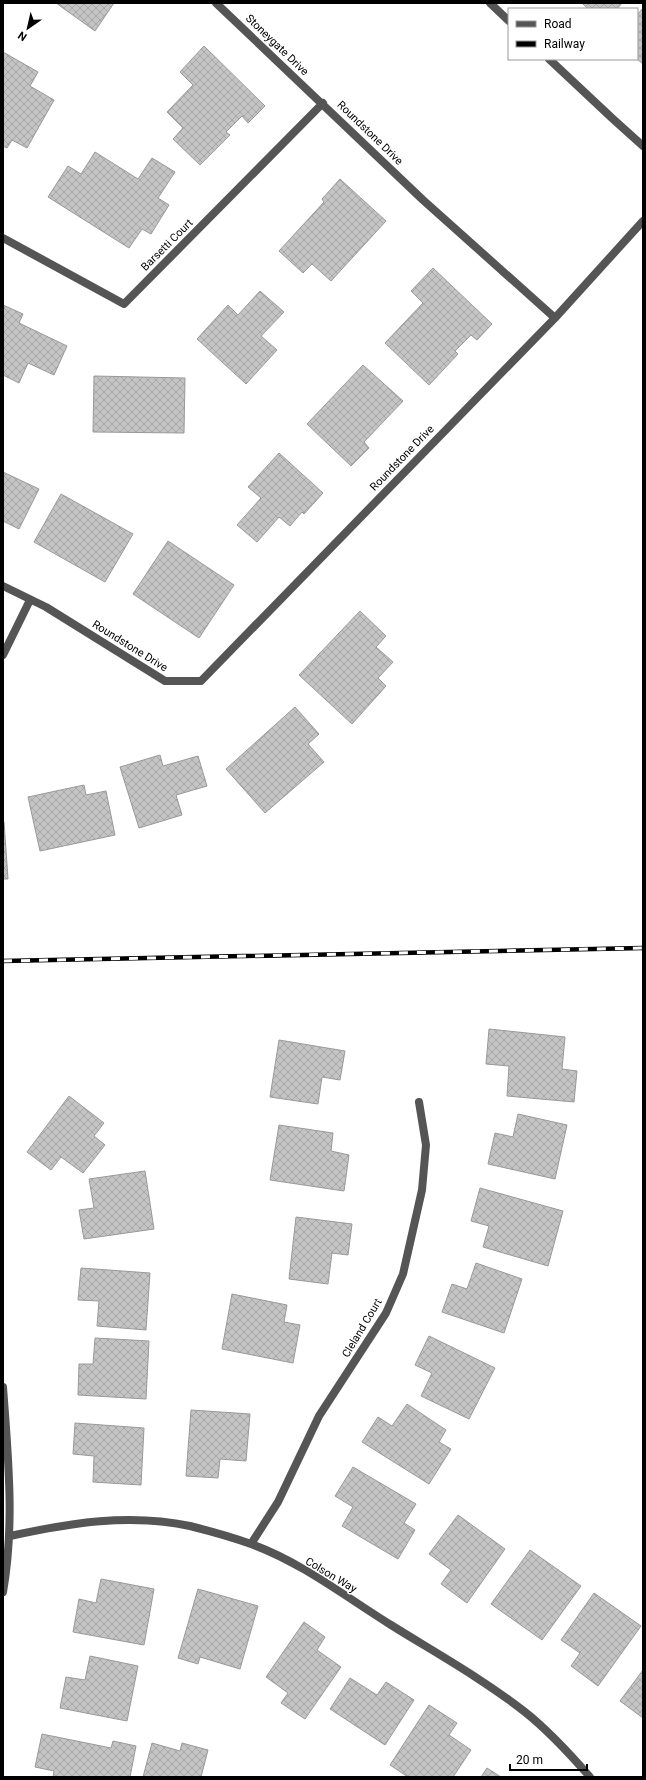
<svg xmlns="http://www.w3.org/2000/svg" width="646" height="1780" font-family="Roboto,sans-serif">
	<defs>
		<pattern id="building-cross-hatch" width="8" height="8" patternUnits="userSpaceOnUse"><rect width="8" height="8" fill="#c4c4c4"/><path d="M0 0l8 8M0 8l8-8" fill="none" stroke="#a7a7a7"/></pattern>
	</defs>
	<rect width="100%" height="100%" fill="#fff"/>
	<path fill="url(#building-cross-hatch)" stroke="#999" d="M56,3H114L95,31Z
		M582,3H622L617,9H588Z
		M643,8V64L637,59V15Z
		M204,46L265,106L248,123L242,116L226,132L230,135L200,165L173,139L183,128L167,112L193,85L180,72Z
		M3,52L38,72L30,86L54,100L27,148L12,140L7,148L3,146Z
		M95,152L138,179L152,158L175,172L158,198L169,205L151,234L142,229L129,248L48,197L68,166L81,174Z
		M340,179L386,221L331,281L312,264L303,273L279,251L324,202L322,199Z
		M433,268L492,324L477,340L471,335L455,351L458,354L429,385L385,343L423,303L411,291Z
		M260,291L284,312L261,336L277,350L246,384L197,339L228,305L238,315Z
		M3,305L23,314L19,323L67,346L54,375L28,363L19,383L3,375Z
		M363,365L403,401L364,442L369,448L351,466L307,424Z
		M94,376L185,378L184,433L93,432Z
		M279,453L323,493L304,514L302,512L290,526L279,517L257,542L237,525L261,498L248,487Z
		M3,472L39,489L19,529L3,521Z
		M61,494L133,534L105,582L34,542Z
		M168,541L234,585L199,638L133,594Z
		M360,611L386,636L376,647L393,662L378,678L386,686L352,724L299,675Z
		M295,707L319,734L308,744L324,762L265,813L226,769Z
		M160,755L163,766L198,756L207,786L176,795L182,815L139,828L120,767Z
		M84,785L86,795L106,791L115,835L40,851L28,797Z
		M3,822H4L8,879H3Z
		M489,1029L565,1037L562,1069L577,1071L574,1102L507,1096L509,1066L486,1064Z
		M279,1040L345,1051L340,1080L322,1077L318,1104L270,1097Z
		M69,1096L104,1123L94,1136L105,1145L83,1173L61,1157L51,1170L27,1152Z
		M518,1114L567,1125L555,1179L488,1164L495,1133L513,1137Z
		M279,1125L333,1133L331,1151L349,1155L344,1191L270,1180Z
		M145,1171L154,1229L84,1239L79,1210L94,1208L89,1179Z
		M480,1188L563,1211L548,1266L483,1247L489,1226L471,1221Z
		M296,1217L352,1224L348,1255L332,1253L328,1284L289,1279Z
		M476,1263L522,1279L504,1333L442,1312L452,1284L467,1289Z
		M81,1268L150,1273L146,1330L97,1326L99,1301L78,1300Z
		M232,1294L287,1305L284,1322L300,1325L293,1363L222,1349Z
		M429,1336L495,1368L469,1419L421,1396L432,1373L415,1365Z
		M95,1338L149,1341L146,1399L78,1395L79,1364H93Z
		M407,1404L446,1430L439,1442L451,1449L429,1484L362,1442L378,1417L392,1426Z
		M191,1410L250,1414L246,1461L220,1459L218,1478L186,1476Z
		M75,1423L144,1428L141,1485L93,1482L94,1456L73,1454Z
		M353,1467L416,1504L404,1523L415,1530L398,1559L342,1526L353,1507L335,1496Z
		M458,1515L505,1549L467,1603L441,1584L451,1570L429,1554Z
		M530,1550L581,1586L542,1640L491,1604Z
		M101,1579L154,1589L144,1645L73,1632L79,1599L96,1603Z
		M198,1589L258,1606L240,1669L200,1657L198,1664L178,1658Z
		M594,1593L641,1626L598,1686L571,1666L580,1653L561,1640Z
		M304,1622L325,1637L317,1650L341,1667L305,1719L281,1703L288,1693L266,1677Z
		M90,1656L138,1666L127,1721L60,1708L66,1677L85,1680Z
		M643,1670V1718L620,1701Z
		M350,1678L377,1695L386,1682L414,1700L385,1745L330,1709Z
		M429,1705L457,1723L449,1735L471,1750L453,1777H408L390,1765Z
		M42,1734L111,1748L113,1741L136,1746L130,1777H53L54,1771L35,1767Z
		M152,1743L180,1751L182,1743L208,1750L201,1777H143Z
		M487,1768L501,1777H481Z"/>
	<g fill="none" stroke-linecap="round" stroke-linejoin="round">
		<path stroke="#555" stroke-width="8" d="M490,3L509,21
			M549,59L613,119L643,146
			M3,238L124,304L323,103
			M555,318L643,221
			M3,586L46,607L165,681H201L555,318L423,200L216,3
			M3,655L30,600
			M3,1387C8,1456 15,1524 3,1592
			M10,1536C70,1523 129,1513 190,1526C210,1531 232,1537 251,1544C301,1562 346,1597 391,1625C436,1653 483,1679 525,1712C549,1731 570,1754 590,1777
			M251,1544L278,1502L319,1416L386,1313L403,1274L422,1190L426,1145L419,1102"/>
		<g stroke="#000" stroke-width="4.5">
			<path id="rail" d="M3,961L643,948"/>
		</g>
		<use href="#rail" stroke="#fff" stroke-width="3" stroke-dasharray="9" stroke-linecap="butt"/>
	</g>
	<g text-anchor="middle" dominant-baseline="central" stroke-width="3" stroke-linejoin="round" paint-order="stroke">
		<g font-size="11" fill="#000" stroke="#fff">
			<text transform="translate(277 45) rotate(44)">Stoneygate Drive</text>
			<text transform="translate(370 133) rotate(44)">Roundstone Drive</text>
			<text transform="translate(167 245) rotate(-45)">Barsetti Court</text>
			<text transform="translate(402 458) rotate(-46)">Roundstone Drive</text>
			<text transform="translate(130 646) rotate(32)">Roundstone Drive</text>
			<text transform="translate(362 1328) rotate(-59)">Cleland Court</text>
			<text transform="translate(331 1575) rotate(31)">Colson Way</text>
		</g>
	</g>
	<rect width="646" height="1780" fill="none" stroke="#000000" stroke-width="8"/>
	<rect x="508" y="8" width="130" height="52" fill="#ffffff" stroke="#999999"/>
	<rect x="516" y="21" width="20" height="6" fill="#555555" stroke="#999999"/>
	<text x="544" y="28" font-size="12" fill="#000000">Road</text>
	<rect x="516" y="41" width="20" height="6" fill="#000000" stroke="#999999"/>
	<text x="544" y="48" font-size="12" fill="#000000">Railway</text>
	<g transform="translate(28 28) rotate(214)" stroke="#ffffff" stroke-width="3" paint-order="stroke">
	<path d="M0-3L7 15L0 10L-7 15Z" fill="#000000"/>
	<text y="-6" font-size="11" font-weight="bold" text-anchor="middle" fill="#000000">N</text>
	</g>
	<path d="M510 1764v6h77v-6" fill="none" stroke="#000000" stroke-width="2"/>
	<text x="516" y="1764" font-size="12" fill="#000000" stroke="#ffffff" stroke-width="3" paint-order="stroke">20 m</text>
</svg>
